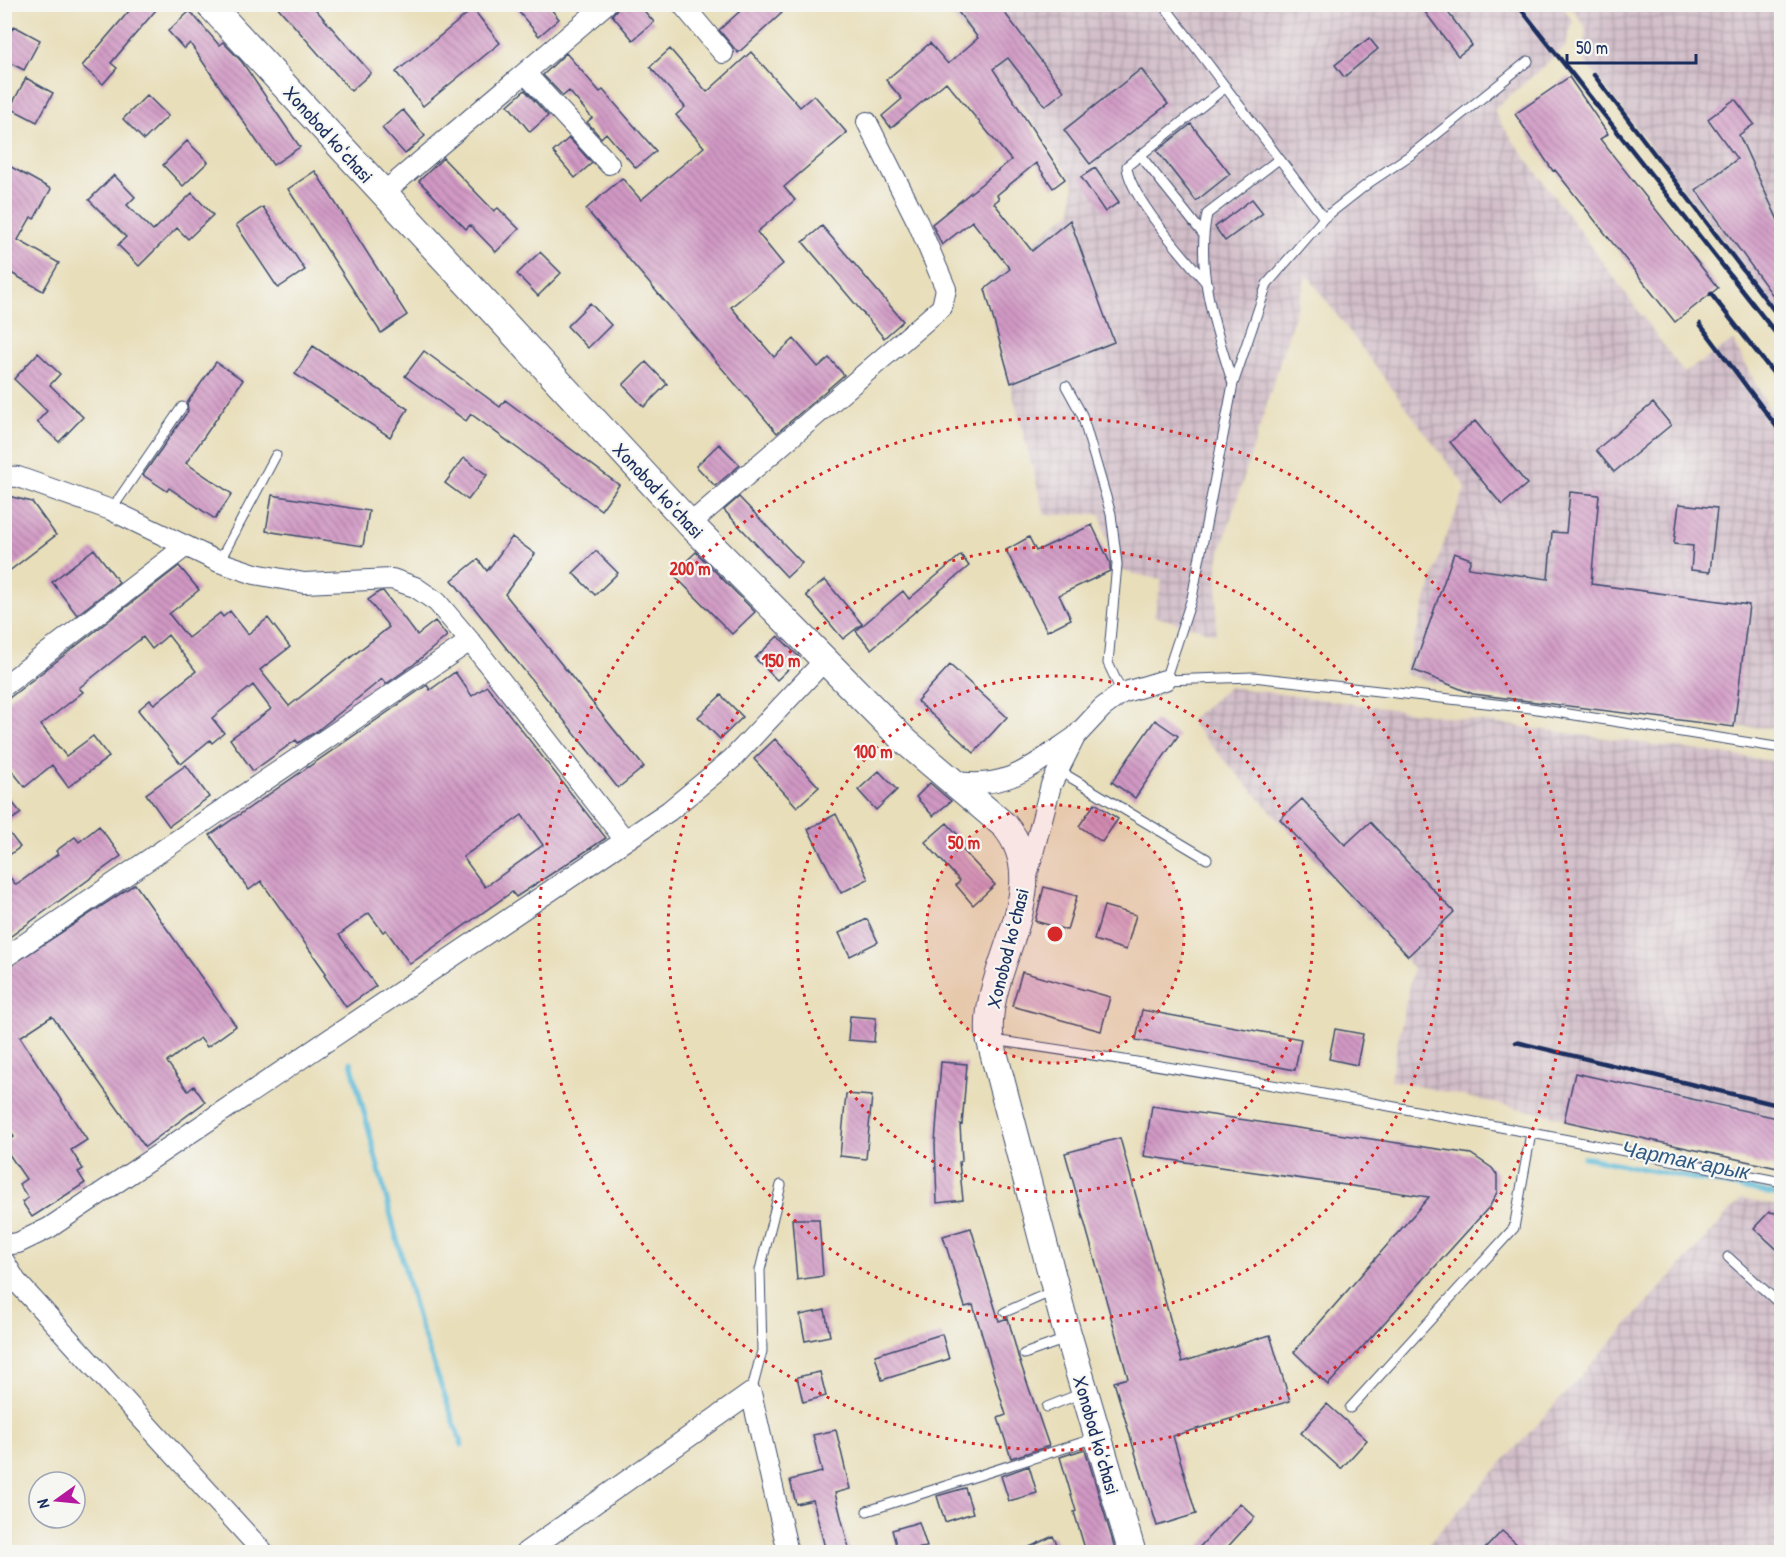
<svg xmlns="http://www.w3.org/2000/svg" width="1786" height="1557" font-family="'Patrick Hand',sans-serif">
	<defs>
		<pattern id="industrial-grid" width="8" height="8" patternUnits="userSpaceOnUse" patternTransform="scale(1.5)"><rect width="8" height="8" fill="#d2bdc8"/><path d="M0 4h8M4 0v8" fill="none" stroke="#aa9aa6"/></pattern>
		<pattern id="building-back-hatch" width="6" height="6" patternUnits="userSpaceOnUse" patternTransform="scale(1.5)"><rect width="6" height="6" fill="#d199c4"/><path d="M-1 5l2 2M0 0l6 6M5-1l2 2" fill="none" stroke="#a97da2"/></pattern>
	</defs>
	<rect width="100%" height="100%" fill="#f6f6f2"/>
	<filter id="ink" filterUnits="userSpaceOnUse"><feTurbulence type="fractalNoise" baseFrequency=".0167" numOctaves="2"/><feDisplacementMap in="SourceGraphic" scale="12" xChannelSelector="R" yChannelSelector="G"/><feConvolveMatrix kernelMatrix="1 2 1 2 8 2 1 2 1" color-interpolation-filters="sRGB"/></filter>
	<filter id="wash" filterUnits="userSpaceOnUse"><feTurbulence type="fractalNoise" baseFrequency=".008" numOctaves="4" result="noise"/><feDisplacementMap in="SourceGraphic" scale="24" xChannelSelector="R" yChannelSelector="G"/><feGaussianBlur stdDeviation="1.35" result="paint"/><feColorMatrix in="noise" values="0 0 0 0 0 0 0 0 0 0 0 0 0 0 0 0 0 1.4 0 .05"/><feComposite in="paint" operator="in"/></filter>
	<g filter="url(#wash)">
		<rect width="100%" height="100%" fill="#e8deba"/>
		<path fill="url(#industrial-grid)" d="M944,5H1561L1573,21L1565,47L1494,110L1501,124L1684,373L1733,341L1781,432V728L1734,727L1473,694L1404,674L1443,545L1466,487L1307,275L1218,560L1216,634L1154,616L1162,580L1113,569L1101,514L1045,515L984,287L1057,222L1072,211L1074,183L1033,122Z
			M1570,5H1781V316L1582,58L1586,28Z
			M1229,687L1781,762V1166L1390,1080L1413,968L1189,721Z
			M1741,1199L1781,1207V1552H1421Z"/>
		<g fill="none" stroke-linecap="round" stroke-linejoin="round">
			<path stroke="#5abad8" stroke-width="5" d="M351,1062L418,1320L462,1445
				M1584,1157L1782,1196"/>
		</g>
		<g id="blocks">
			<path fill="url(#building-back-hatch)" fill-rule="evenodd" d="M135,4H161L111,63L117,68L103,84L82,66Z
				M275,4H311L371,73L351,91Z
				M512,4H547L559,19L539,36Z
				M621,4H638L654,22L633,40L612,15Z
				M748,4H775L782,13L738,53L719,30Z
				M952,4H998L1064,91L1045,106L1008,58L993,69L1065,179L1053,188L1036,163L997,195L999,199L994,203L1032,251L1070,220L1114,342L1011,383L985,289L1010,269L972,221L942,245L932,224L1011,160L946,82L891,128L882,116L902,99L886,80L930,43L948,64L978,38Z
				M1419,4H1442L1472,45L1458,56Z
				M473,9L500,43L423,106L396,72Z
				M190,11L219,45L223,42L242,62L300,147L273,165L190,43L184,49L168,31Z
				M14,26L40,40L24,70L4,60V42Z
				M1369,38L1378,49L1344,77L1335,65Z
				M670,49L707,92L751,52L800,107L814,95L847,133L784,187L795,200L757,232L783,264L731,307L774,357L794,339L818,367L829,358L844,375L777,433L586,209L622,178L641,200L704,147L676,115L685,107L650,67Z
				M566,53L600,92L603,90L656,151L636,168L606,133L601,138L587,122L592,118L569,91L563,96L543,75Z
				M1141,69L1168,104L1090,164L1064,130Z
				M1569,77L1608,134L1600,139L1718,288L1675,322L1555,170L1553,171L1515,114Z
				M26,78L53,93L37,122L10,108Z
				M525,90L548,116L530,132L508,105Z
				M147,95L168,116L144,140L123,119Z
				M1735,99L1754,124L1739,135L1782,229V308L1696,190L1737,159L1708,119Z
				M403,110L425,136L405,154L382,128Z
				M1191,124L1230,174L1196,201L1157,151Z
				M569,138L592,163L575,178L553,152Z
				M187,141L208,162L183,186L163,165Z
				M443,158L494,211L498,208L519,229L496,252L470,225L466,229L419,181Z
				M4,163L51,189L34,219L31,217L18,240L59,263L43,291L4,269Z
				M1095,168L1119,202L1105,212L1081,177Z
				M315,171L407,315L381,333L288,189Z
				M114,175L135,197L127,205L153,231L192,193L213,215L188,239L177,228L139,266L118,245L126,237L89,200Z
				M1252,199L1263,213L1225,241L1215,227Z
				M263,207L305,270L278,288L236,225Z
				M822,226L903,321L884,338L803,242Z
				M540,252L561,273L538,296L517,274Z
				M590,303L611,325L588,348L567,326Z
				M313,346L408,409L390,437L295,374Z
				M424,351L500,407L505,400L619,485L601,510L471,414L466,421L405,376Z
				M38,353L60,374L50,385L83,417L59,442L37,422L47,411L14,379Z
				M216,362L243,380L186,463L232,494L215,519L169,488L167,491L143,475L188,411L187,403Z
				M646,362L667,384L644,407L623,385Z
				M1653,403L1671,425L1614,472L1596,450Z
				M1475,421L1527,484L1502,505L1450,442Z
				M719,444L740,465L715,486L696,466Z
				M464,458L487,475L468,500L445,483Z
				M1570,492L1599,495L1591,584L1749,605L1734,727L1473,694L1413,670L1454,553L1471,559L1468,568L1548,579L1552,532L1566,533Z
				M4,495L32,502L56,535L4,575Z
				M272,495L369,511L363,546L266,531Z
				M739,497L802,563L787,577L724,510Z
				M1679,504L1717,508L1710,572L1691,570L1693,546L1674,544Z
				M1092,525L1110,563V571L1059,595L1071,619L1047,631L1006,550L1029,537L1036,551Z
				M512,537L535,554L505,594L644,767L618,788L452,580L478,559L487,571Z
				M94,549L119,582L77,615L52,582Z
				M596,551L618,573L595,595L573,573Z
				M696,552L755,612L732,634L673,574Z
				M961,555L969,566L871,649L856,631L903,591L909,599Z
				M179,566L199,590L169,614L188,638L220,613L223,617L230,611L248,634L268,618L290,647L260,670L289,706L389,627L368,600L379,592L383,591L417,635L435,621L447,636L413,665L386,684L382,679L317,731L298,743L296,740L253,771L230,739L271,709L253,685L212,718L224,733L212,743L210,740L181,764L138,710L150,700L154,704L196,671L168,635L152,649L143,637L79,688L83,692L41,725L66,756L93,736L109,757L68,787L52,765L25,787L4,761V702Z
				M825,580L862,624L843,639L806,595Z
				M778,636L800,658L777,680L755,658Z
				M950,665L1007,717L974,753L917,701Z
				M455,672L472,696L487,686L606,838L516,897L512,892L410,964L386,930L383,932L369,913L339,935L376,986L346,1007L324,975L326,973L261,881L249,890L210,835L427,685L430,690ZM522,815L543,845L485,887L463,857Z
				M721,695L743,717L720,739L698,717Z
				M1155,720L1178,736L1135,798L1112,782Z
				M775,739L819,787L797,807L754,759Z
				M186,765L209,797L169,826L146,794Z
				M879,771L897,790L876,810L858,790Z
				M930,783L951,801L933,816L916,797Z
				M4,792L21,813L4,825Z
				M1302,799L1345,845L1370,822L1454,912L1408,956L1280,819Z
				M1095,803L1118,819L1102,842L1079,826Z
				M836,814L868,879L841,893L808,829Z
				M947,823L965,843L960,847L995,885L973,905L956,885L960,881L925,842Z
				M4,826L20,847L4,859Z
				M99,826L121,856L4,941V870L16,885L58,854L56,851L75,837L79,842Z
				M135,884L236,1026L207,1047L200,1038L167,1062L188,1091L194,1086L205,1102L145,1147L52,1016L20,1037L87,1140L71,1150L83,1169L78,1172L85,1183L32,1217L22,1202L28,1198L19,1184L26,1179L4,1147V1143L14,1137L4,1122V970Z
				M1044,887L1077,896L1067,930L1035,921Z
				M1104,906L1136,915L1126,950L1094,940Z
				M867,919L878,942L850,956L839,933Z
				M1022,972L1110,997L1101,1031L1012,1006Z
				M1142,1010L1301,1039L1295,1070L1136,1040Z
				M850,1016L876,1018L874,1042L848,1040Z
				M1335,1029L1363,1034L1357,1065L1329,1059Z
				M941,1062L967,1064L962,1125L960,1124L962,1161L959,1162L963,1200L937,1203L935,1143Z
				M1575,1073L1782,1119V1169L1564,1121Z
				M846,1094L872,1096L866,1159L840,1156Z
				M1152,1106L1471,1154L1492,1168L1497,1175V1192L1490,1206L1328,1385L1294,1352L1429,1197L1144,1156Z
				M1120,1138L1182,1362L1270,1335L1290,1401L1173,1436L1196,1514L1157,1526L1114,1382L1128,1378L1065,1153Z
				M1769,1212L1782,1214V1254L1754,1228Z
				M792,1219H819L823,1276L797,1280Z
				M971,1228L999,1321L1008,1318L1018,1356L1049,1446L1011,1458L998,1418L1006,1415L973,1305L965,1307L943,1236Z
				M825,1310L830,1336L805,1341L800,1315Z
				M942,1334L949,1359L882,1380L875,1355Z
				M820,1372L826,1396L803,1402L797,1377Z
				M1327,1404L1367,1440L1341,1469L1301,1433Z
				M836,1430L850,1489L835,1493L850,1552H826L813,1500L796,1504L790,1480L822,1472L813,1435Z
				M1085,1449L1116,1552H1086L1074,1512L1076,1511L1060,1457Z
				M1029,1466L1037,1493L1009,1501L1001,1476Z
				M965,1488L973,1513L945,1522L937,1496Z
				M1240,1503L1255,1517L1223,1552H1195Z
				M919,1522L927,1547L898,1552L892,1530Z
				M1502,1531L1526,1552H1482Z
				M1053,1536L1061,1552H1019Z"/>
		</g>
	</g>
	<g filter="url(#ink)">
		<use href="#blocks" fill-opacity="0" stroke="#3a496c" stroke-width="1.5"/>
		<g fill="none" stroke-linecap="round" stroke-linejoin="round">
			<g stroke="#3a496c" stroke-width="11">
				<path id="lane" d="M1163,4L1324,218
					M1528,61L1412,154L1370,182L1324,218L1267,284L1233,384L1192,598L1165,680L1253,677L1531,708L1782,748
					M1140,155L1203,234
					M1208,285C1187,259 1128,196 1127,166L1226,87
					M1233,384C1216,330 1195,272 1207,214L1279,159
					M1066,386L1082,415L1111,514L1117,564L1108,663L1122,693
					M111,510L182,407
					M219,562L276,455
					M1058,770L1207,859
					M993,1040C1257,1078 1519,1130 1782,1182
					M1728,1257L1782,1306
					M1005,1312L1053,1291
					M1024,1354L1066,1339
					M751,1393L762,1351L760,1270L781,1185
					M1047,1407L1082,1393
					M1350,1408L1514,1228L1531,1133
					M867,1511L1096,1438"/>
			</g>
			<g stroke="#3a496c" stroke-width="22">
				<path id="street" d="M682,4L723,53
					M526,74L609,164
					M382,194L606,4
					M4,476L18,477L111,510L219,562L255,574L304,583L392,579L415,587L437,602L470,641L625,840
					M690,524L942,307L946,289L918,223L867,122
					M4,686L186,546
					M1075,737L1102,708L1122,693L1165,680
					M952,781C1007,791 1032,766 1075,737L1051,785L1027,876
					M4,958L470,641
					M4,1245L18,1243L49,1228L669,811L732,759L824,661
					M4,1261L16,1281L263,1552
					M526,1552L751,1393L788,1552"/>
			</g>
			<g stroke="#3a496c" stroke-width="29">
				<path id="secondary" d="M209,4L690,524L905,741L1005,826C1058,889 981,968 990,1039L1065,1325L1132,1552"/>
			</g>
			<use href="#lane" stroke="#fff" stroke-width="9"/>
			<use href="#street" stroke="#fff" stroke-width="20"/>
			<use href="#secondary" stroke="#fff" stroke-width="27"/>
			<path stroke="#1b2f5e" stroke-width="4.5" d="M1517,4L1782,341
				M1594,75L1782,321
				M1780,164L1782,167
				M1711,294L1782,384
				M1700,324L1782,434
				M1516,1042L1782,1106"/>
		</g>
	</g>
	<circle cx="1055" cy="934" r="129" fill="#d62828" fill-opacity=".12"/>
	<g fill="none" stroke="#d62828" stroke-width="3" stroke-dasharray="3 6">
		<circle cx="1055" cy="934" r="129"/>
		<circle cx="1055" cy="934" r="258"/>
		<circle cx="1055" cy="934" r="387"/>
		<circle cx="1055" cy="934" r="516"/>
	</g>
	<g text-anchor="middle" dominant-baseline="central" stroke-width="4.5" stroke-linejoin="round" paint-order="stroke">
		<g font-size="20" fill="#1b2f5e" stroke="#f6f6f2">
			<text transform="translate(329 134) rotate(48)">Xonobod koʻchasi</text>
			<text transform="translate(659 490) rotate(47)">Xonobod koʻchasi</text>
			<text transform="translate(1007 948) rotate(-76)">Xonobod koʻchasi</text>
			<text transform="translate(1097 1435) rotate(74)">Xonobod koʻchasi</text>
		</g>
		<g font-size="21" font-style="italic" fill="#2e5983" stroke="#f6f6f2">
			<text transform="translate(1686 1160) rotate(11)">Чартак арык</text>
		</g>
	</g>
	<circle cx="1055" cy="934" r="9" fill="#d62828" stroke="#f6f6f2" stroke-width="3"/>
	<g font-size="18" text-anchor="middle" font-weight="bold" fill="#d62828" stroke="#f6f6f2" stroke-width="4.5" stroke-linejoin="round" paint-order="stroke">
		<text x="690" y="575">200 m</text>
		<text x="781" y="667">150 m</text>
		<text x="873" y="758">100 m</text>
		<text x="964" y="849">50 m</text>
	</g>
	<rect width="1786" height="1557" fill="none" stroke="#f6f6f2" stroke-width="24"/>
	<g transform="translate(57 1500) rotate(255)"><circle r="28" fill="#f6f6f2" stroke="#9ea6b7" stroke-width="1.5"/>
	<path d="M0-4.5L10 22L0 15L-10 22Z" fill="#b5179e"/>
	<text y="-9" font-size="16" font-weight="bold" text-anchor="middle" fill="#1b2f5e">N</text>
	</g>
	<path d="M1567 54v9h129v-9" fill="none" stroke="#1b2f5e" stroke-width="3"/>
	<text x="1576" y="54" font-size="18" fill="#1b2f5e" stroke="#f6f6f2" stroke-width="4.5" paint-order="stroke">50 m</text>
</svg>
